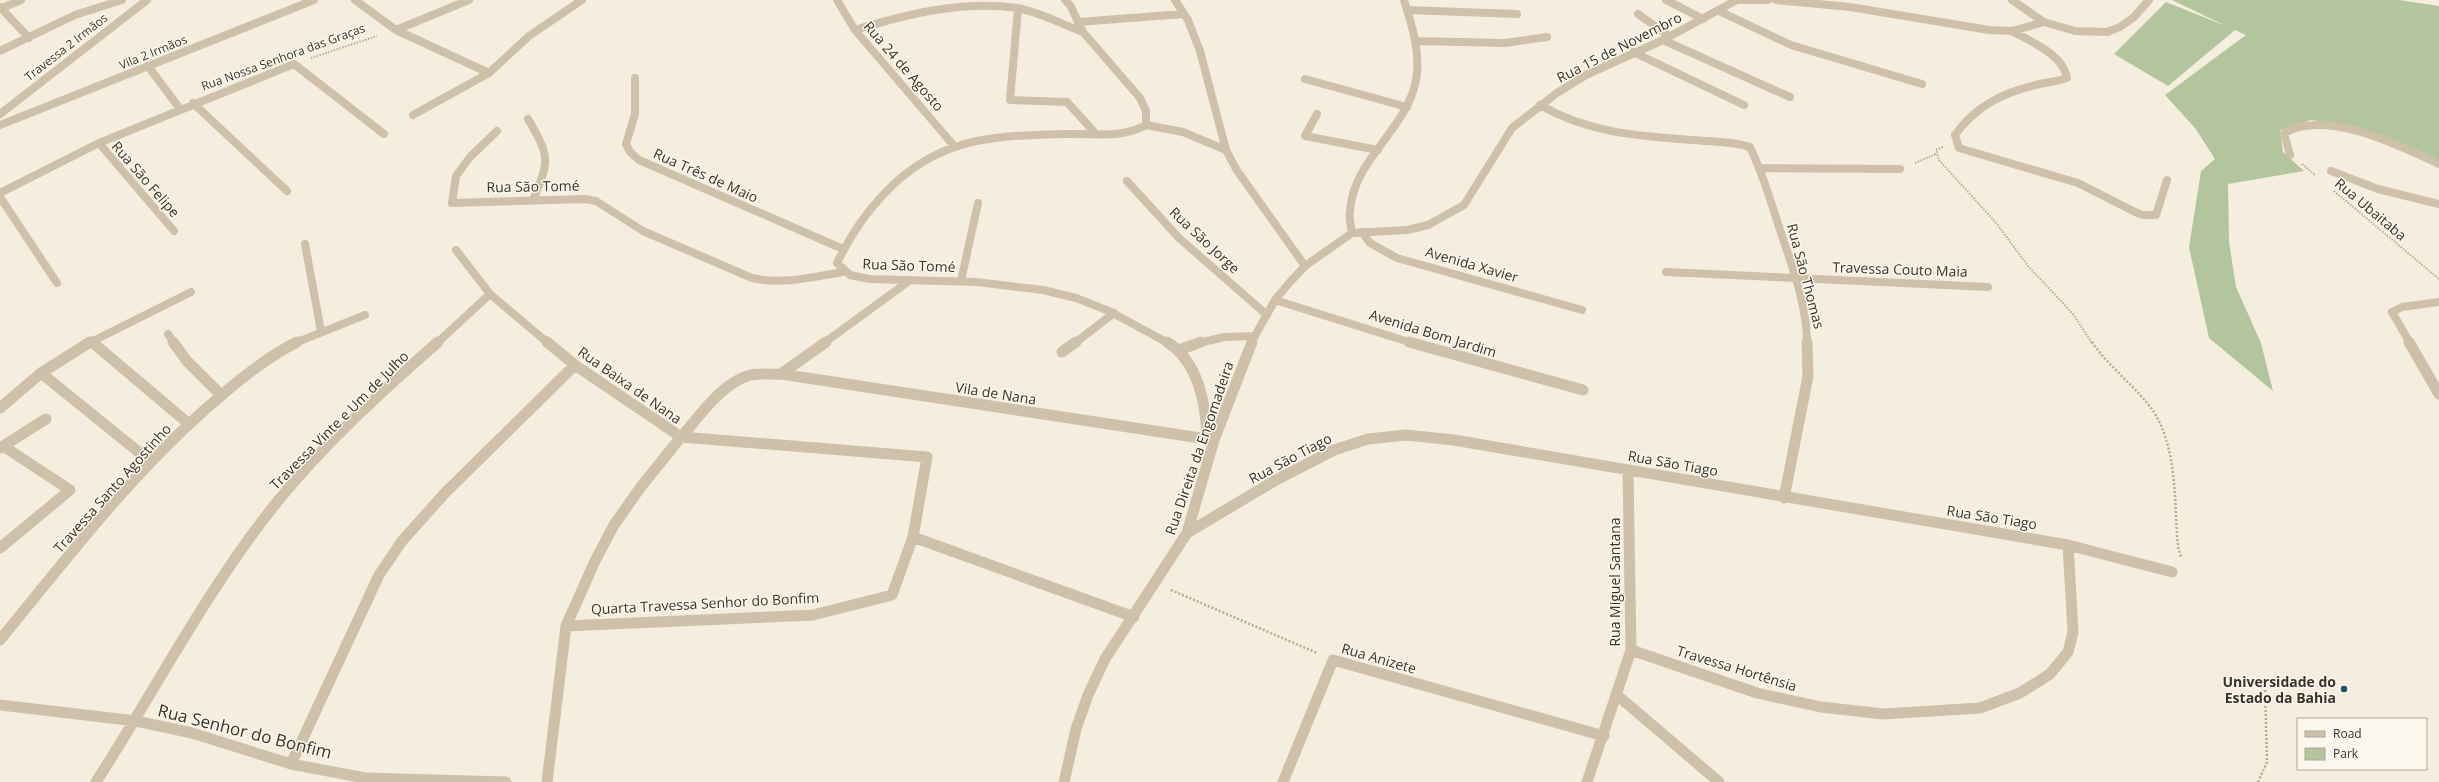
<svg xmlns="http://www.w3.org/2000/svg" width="2439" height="782" font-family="'Open Sans',sans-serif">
	<rect width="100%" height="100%" fill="#f5eedf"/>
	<path fill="#b2c59d" d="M2172,0H2399L2439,6V162L2349,125L2311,120L2280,130L2283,152L2304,171L2228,184L2229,242L2236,287L2261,343L2273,391L2209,338L2189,247L2201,171L2215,159L2195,128L2165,95L2246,35L2235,30L2168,86L2114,54L2166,2L2226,26Z"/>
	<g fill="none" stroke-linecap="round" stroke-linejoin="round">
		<path stroke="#baaa93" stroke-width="2" stroke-dasharray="1.5 1.5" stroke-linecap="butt" d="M311,58L377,36
			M1943,147L1936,150L1939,160L1997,224L2028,266L2073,314L2092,343
			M1915,163L1936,154
			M2302,164L2315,175
			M2334,191L2439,279"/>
		<path stroke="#baaa93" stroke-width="2.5" stroke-dasharray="2 2" stroke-linecap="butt" d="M2092,342C2108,366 2133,384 2151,408C2178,445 2174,503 2178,547L2181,557
			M1171,590L1317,653
			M2258,782L2267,762L2265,688"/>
		<path stroke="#cec0a9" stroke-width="8" d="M1666,0L1703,19
			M1407,10L1517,14
			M1719,11L1791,45L1922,84
			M1638,14L1669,36
			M1663,40L1790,97
			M1633,52L1744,105
			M1305,79L1407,107
			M1317,114L1305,136L1378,150
			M528,119C550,157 550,160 533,200
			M497,131L470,157L456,176L452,203L585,199L596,201L643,231L752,278C783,285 812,277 843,272
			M305,244L321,331
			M1666,272L1988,287
			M961,281L978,203
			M168,334L174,343
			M91,341L93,343
			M1075,343L1114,313"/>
		<path stroke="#cec0a9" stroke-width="11" d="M92,342L189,424
			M173,342L187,361L221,395
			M1062,352L1076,342
			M41,373L151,462
			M681,437C700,416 719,386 747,376C757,372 770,375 781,374
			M0,448L46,419
			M0,548L70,490L3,446"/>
		<path stroke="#cec0a9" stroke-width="8" d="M355,0L396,30L489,73
			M837,0L855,30L955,147
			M1065,0L1070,5L1083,32L1140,98L1146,111V125
			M1175,0L1188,20L1200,51L1226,150L1236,169L1305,266
			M1776,0L1850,7L1989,30L2012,31L2044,22L2075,31L2107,32L2120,27L2134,17L2149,0
			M2012,0L2044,22
			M0,7L29,38
			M2,8L21,0
			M1018,9L1010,100L1067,102L1096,134
			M1078,22L1184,14
			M396,30L469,0
			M855,30C907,14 963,0 1017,8C1040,12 1061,24 1083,32
			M2012,31C2031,42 2063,54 2067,78C2058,81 2049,82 2040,84C2005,92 1976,105 1955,135L1959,148L2078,183L2135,212L2143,215H2156L2167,180
			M1415,41L1505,43L1547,37
			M0,51L75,15L122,0
			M148,66L180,109
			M635,78V114L626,144L630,152L639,160L843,249
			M193,103L287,191
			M1540,105C1588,133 1639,136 1693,140C1712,142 1732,141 1750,147C1763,174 1771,202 1780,230C1792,266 1807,305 1807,343
			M0,114L147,0
			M413,115L489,73L529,36L582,0
			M0,125L314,0
			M1146,125C1121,139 1093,133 1066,134C1029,135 990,135 955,147C901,165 861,213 837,263L850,275L869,279L976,282L1043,290L1076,298L1109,311L1168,343
			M1146,125L1183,132L1226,150
			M99,143L174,231
			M2290,155L2284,133C2327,109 2398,145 2439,164
			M1760,168L1900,169
			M2331,171L2378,189L2439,204
			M1127,181L1179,238L1267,315
			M0,193L99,143L294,64L384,134
			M0,197L57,283
			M1362,232L1370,243L1397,258L1582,310
			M1352,233C1351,226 1349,219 1350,212C1352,160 1407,130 1416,80C1421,54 1412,25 1404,0
			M456,250L490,294L548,343
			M1275,300L1412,343
			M89,343L191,292
			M295,343L365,315
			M437,343L490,294
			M824,343L909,281
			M1198,343L1225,337L1254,336
			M1251,343L1275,300L1290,282L1305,266L1352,233L1407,230L1428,225L1464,205L1512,128L1557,93L1586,75L1663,40L1737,0H1768
			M2410,343L2392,312L2402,307L2439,302"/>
		<path stroke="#cec0a9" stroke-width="11" d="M547,342L575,365L681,437L927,457L913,537L892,595L813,615L566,626
			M1167,342C1199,362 1206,404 1207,439L1214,440
			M1409,342L1583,390
			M2409,342L2439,394
			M1179,350L1201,342
			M781,374L1207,439
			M781,374L826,342
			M0,408L41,373L90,342
			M1784,498L1808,376L1807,342
			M1187,533L1276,480L1334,450L1368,439L1406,435L1454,440L2068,545L2172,572
			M913,537L1134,617
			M0,640C68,557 134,470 216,400C241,378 267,357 297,342
			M1631,650L1757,693L1821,707L1883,714L1980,708L2020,693L2050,674L2068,652L2073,632L2068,545
			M1617,695L1719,782
			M0,705L136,721L192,733L291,764L365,778L506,782
			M291,764L379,575L402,541L445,493L575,365
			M96,782C156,689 207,589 277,502C325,443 381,392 438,342
			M547,782L566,626L595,561L614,525L640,488L681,437
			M1064,782L1076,729L1088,695L1105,659L1187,533L1214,440L1252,342
			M1283,782L1333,660L1604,736
			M1587,782L1631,650L1628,471"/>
	</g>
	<circle fill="#1b5160" stroke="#fbf7ec" stroke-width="1.5" cx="2344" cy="689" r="4"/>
	<g text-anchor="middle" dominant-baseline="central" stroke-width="3" stroke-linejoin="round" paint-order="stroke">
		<g font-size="12" fill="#3b322a" stroke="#fbf7ec">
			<text transform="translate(66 47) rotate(-38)">Travessa 2 Irmãos</text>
			<text transform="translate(153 52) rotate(-22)">Vila 2 Irmãos</text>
			<text transform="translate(283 57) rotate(-20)">Rua Nossa Senhora das Graças</text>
		</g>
		<g font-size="14" fill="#3b322a" stroke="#fbf7ec">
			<text transform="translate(1619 47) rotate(-27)">Rua 15 de Novembro</text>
			<text transform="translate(904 66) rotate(49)">Rua 24 de Agosto</text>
			<text transform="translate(706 175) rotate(24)">Rua Três de Maio</text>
			<text transform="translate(146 179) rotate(49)">Rua São Felipe</text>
			<text transform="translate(533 186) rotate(-1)">Rua São Tomé</text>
			<text transform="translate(2371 209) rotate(40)">Rua Ubaitaba</text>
			<text transform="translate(1205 240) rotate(43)">Rua São Jorge</text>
			<text transform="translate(1472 264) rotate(16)">Avenida Xavier</text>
			<text transform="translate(909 265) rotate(2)">Rua São Tomé</text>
			<text transform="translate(1900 269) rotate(2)">Travessa Couto Maia</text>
			<text transform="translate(1806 276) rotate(75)">Rua São Thomas</text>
			<text transform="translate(1433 333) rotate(17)">Avenida Bom Jardim</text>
			<text transform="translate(630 385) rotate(35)">Rua Baixa de Nana</text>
			<text transform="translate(996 393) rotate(9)">Vila de Nana</text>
			<text transform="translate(339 420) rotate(-45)">Travessa Vinte e Um de Julho</text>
			<text transform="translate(1199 448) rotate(-71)">Rua Direita da Engomadeira</text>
			<text transform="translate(1290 458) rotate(-28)">Rua São Tiago</text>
			<text transform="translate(1673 463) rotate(10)">Rua São Tiago</text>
			<text transform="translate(112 488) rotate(-48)">Travessa Santo Agostinho</text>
			<text transform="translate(1992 517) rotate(9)">Rua São Tiago</text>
			<text transform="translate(1614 582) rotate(-90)">Rua Miguel Santana</text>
			<text transform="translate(705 603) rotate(-3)">Quarta Travessa Senhor do Bonfim</text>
			<text transform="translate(1379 658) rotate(16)">Rua Anizete</text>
			<text transform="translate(1737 668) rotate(17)">Travessa Hortênsia</text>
		</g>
		<g font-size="14" font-weight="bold" fill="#3b322a" stroke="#fbf7ec" text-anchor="end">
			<text x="2336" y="681">Universidade do<tspan x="2336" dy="16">Estado da Bahia</tspan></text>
		</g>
		<g font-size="17" fill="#3b322a" stroke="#fbf7ec">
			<text transform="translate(245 731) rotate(14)">Rua Senhor do Bonfim</text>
		</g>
	</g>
	<rect x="2297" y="718" width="130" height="52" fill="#fbf7ec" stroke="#aea89e"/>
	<rect x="2305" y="731" width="20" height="6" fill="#cec0a9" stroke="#aea89e"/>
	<text x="2333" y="738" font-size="12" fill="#3b322a">Road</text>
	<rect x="2305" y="748" width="20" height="12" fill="#b2c59d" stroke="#aea89e"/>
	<text x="2333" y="758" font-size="12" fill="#3b322a">Park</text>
</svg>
